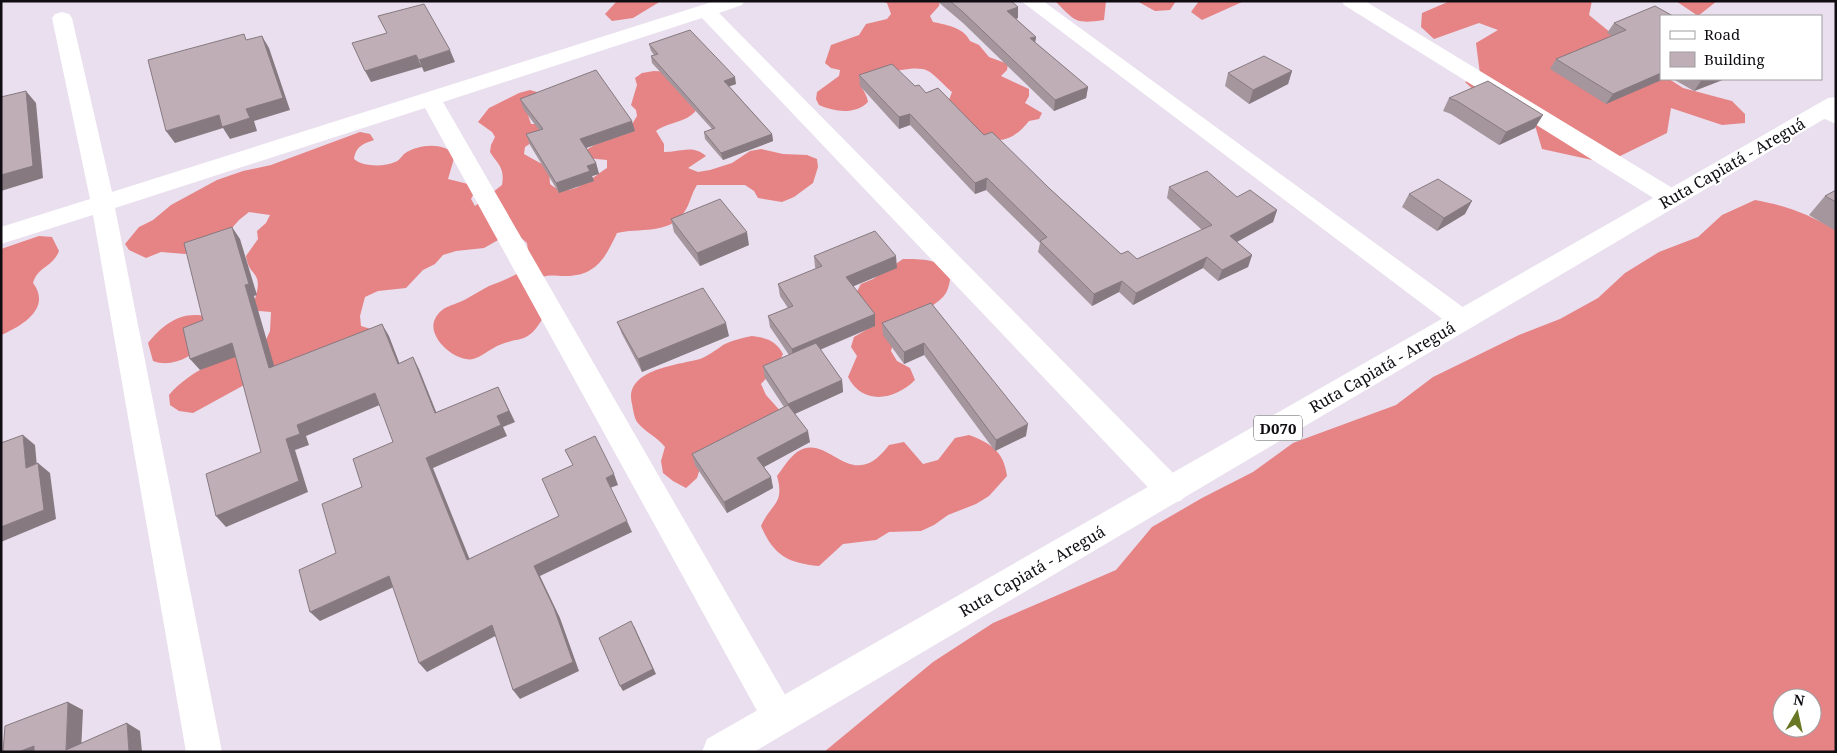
<svg xmlns="http://www.w3.org/2000/svg" width="1837" height="753" font-family="'Noto Serif',serif">
	<rect width="100%" height="100%" fill="#e9dfee"/>
	<path fill="#e68385" fill-rule="evenodd" d="M617,1H661L633,18L612,21L605,14Z
		M881,1H940L939,6L930,16L933,22C947,25 963,27 970,41L979,45L989,57L1008,64L1007,70L1001,76L1029,89V96L1025,103L1042,113L1039,119L1029,121C997,161 976,129 947,105L952,92C946,87 933,73 928,71C913,63 876,77 860,82C862,90 867,94 868,102C855,115 835,112 819,105L816,99L817,92L839,76L840,70L831,68L825,63L831,45L859,35L866,24L887,19L891,14L887,3Z
		M1055,1H1106L1104,20C1075,24 1076,22 1055,1Z
		M1137,1H1176L1170,10L1155,11Z
		M1199,1H1242V2L1202,20L1191,12Z
		M1450,1H1592L1589,15L1639,56L1661,79H1669L1683,88L1732,101L1745,114V123L1722,125L1671,108L1667,133L1606,163L1542,149L1534,122L1477,93L1465,82L1480,74L1476,43L1498,30L1479,23L1434,39L1421,27L1422,13Z
		M1676,1H1717L1698,16Z
		M654,71L672,72L698,107C690,123 669,121 656,131L664,144V152C680,152 693,144 706,156L688,168L698,172L710,170L732,163L750,151L761,149L783,154L807,155L817,159L818,167L813,183L794,197L782,202L758,198L754,191L745,185H697C691,194 690,205 683,214C669,234 638,228 617,233C606,256 597,276 566,276C551,276 546,273 533,282L543,318C526,346 521,335 497,346C489,350 481,357 473,359C456,363 426,337 435,319C442,305 454,306 466,299C474,295 481,290 489,286C502,281 515,276 527,268L529,259L527,243L519,236L507,235L484,248L456,251L443,255L435,264L423,270L406,288L378,291L365,297L360,316L361,326L374,330L266,373L193,413L179,411L170,405L169,395C193,367 231,356 265,342L270,331L271,312C267,312 263,311 259,311C225,317 191,375 153,361L148,343C160,328 176,314 197,315C202,315 207,318 212,316C226,311 241,304 255,299C264,270 249,278 246,256L258,239L257,231L266,223L270,215L249,212L239,220L225,236L213,242L185,254L161,252L146,258L129,250L125,244L139,227L153,220L171,205L217,180L243,171L271,165L360,132L370,134L374,140C363,144 356,146 354,159C363,167 384,167 395,162C399,161 401,157 404,154C418,144 444,142 455,155L448,179L468,184L476,189L471,199L475,206L502,185C505,167 498,165 490,152L491,145L495,137L492,132L478,122L489,108L519,93L530,90L540,93L527,112L531,124H542L543,135L525,147L524,154L549,168L550,184C568,201 590,179 607,168V160L586,158L584,151L632,124L637,116L636,110L631,105L637,85L635,78L642,73Z
		M1755,200C1788,206 1807,214 1836,230V752H824L933,662L993,623L1116,570L1152,527L1202,498L1253,472L1293,443L1396,405L1433,377L1519,335L1560,319L1598,298L1625,273L1659,252L1698,237L1722,215ZM1782,698H1812V728H1782Z
		M39,236L52,237L59,251C52,268 38,266 33,283C52,308 22,326 1,335V249Z
		M903,259C917,259 951,258 950,280C949,286 947,293 943,297C923,316 898,322 891,351L897,361L910,368L915,380C895,400 863,406 848,377L857,356L851,347L854,337L866,330L871,321L856,293L861,284L873,279Z
		M752,336C767,338 776,341 783,354L778,365L761,384L766,395L783,414L701,465L697,478L686,488L673,481L663,473L661,461L665,447C657,437 645,432 637,422C634,417 633,409 632,404C623,369 679,365 700,359C708,356 716,350 723,345C733,340 742,338 752,336Z
		M969,435C991,443 1004,452 1007,476L989,496L976,504L948,515L934,525L921,531L889,532L876,540L843,544L819,566C788,563 774,556 761,526C771,503 785,505 777,476C783,468 789,458 797,452C829,430 850,497 889,445L904,442L923,464L938,460L955,438Z"/>
	<g fill="none" stroke-linecap="round" stroke-linejoin="round">
		<path fill="#fff" fill-rule="evenodd" d="M715,1H744L742,5L719,13L1182,482L1186,491L1182,500L1171,504L1160,500L702,18L443,102L791,705L797,717L791,729L779,734L767,729L425,108L115,208L222,752H186L93,215L1,244V227L90,199L52,18L55,14L62,12L69,14L72,18L112,192Z
			M1021,1H1043L1471,313L1475,320L1471,327L1462,330L1453,327Z
			M1342,1H1365L1679,192L1683,198L1679,204L1671,206L1663,204L1344,5Z
			M1824,103L1836,108V124L1816,115L1813,110L1816,105Z"/>
		<path fill="#fff" fill-rule="evenodd" d="M1836,97V112L754,752H702L707,739L1828,98Z"/>
	</g>
	<path fill="#a5969d" d="M937,1H1011L1018,7V18L1016,19L1036,37L1035,43L1088,87L1086,98L1054,111L963,23Z
		M1673,16L1661,79L1606,104L1550,69L1556,59L1612,36L1607,33L1614,23Z
		M649,44L736,84L729,86L772,134L773,141L723,160L705,139L704,132L712,129L652,63L651,56L654,55L651,51Z
		M1292,71L1288,84L1249,104L1225,86L1228,73Z
		M859,75L915,86L926,93L984,135L1049,188L1121,254L1137,259L1202,230L1167,198L1169,187L1237,197L1277,210L1273,222L1236,242L1252,255L1248,267L1218,281L1203,268L1133,305L1119,292L1092,306L1038,252L1040,243L986,190L975,194L910,125L899,129L860,86Z
		M1673,79H1725L1694,91Z
		M1449,98L1535,128L1499,145L1451,114L1443,111Z
		M520,99L635,131L586,148L596,163L599,174L592,176L594,181L559,193L530,145L526,134L539,130L524,110Z
		M1836,190V231L1809,215L1825,196Z
		M1409,194L1465,214L1437,231L1402,207Z
		M671,219L749,245L700,266L674,232Z
		M814,256L897,268L853,286L875,326L820,350L842,380L843,392L795,414L810,442L764,467L771,477L773,488L727,513L695,465L692,454L784,407L765,378L763,366L789,355L770,327L768,316L788,308L780,296L778,284L816,269L815,267Z
		M931,303L1026,436L995,451L924,355L904,364L883,335L882,323Z
		M617,322L729,336L642,372L622,334Z"/>
	<path fill="#867a80" d="M1018,7V18L1006,22L1007,11Z
		M262,36L269,48L290,110L254,121L257,131L230,139L223,128L175,143L166,131L219,115L246,109Z
		M1036,37L1034,48L1030,38Z
		M450,50L455,62L424,72L419,60Z
		M416,55L422,67L371,82L365,71Z
		M1292,71L1288,84L1249,104L1253,90Z
		M1661,73V79H1664L1606,104L1613,94Z
		M735,77L736,84L725,88L724,81Z
		M1706,79H1725L1694,91L1701,81Z
		M1088,87L1086,98L1054,111L1055,100Z
		M26,91L36,103L43,178L1,191V175Z
		M910,114V125L899,129V117Z
		M1543,115L1535,128L1499,145L1506,132Z
		M632,121L635,131L583,149L580,139Z
		M772,134L773,141L723,160L721,153Z
		M596,163L599,174L592,176L594,181L559,193L556,183L587,166Z
		M987,178L986,190L975,194V183Z
		M1472,201L1465,214L1437,231L1444,218Z
		M1277,210L1273,222L1226,248L1230,236Z
		M232,227L240,239L257,295L254,296L278,379L269,368L245,285Z
		M747,232L749,245L700,266L697,253Z
		M1252,255L1248,267L1218,281L1222,270Z
		M896,256L897,268L847,289L846,277Z
		M1207,257L1203,268L1133,305L1136,293Z
		M1122,281L1119,292L1092,306L1094,294Z
		M875,314V326L793,361L792,349Z
		M726,323L729,336L642,372L638,359Z
		M382,324L389,336L404,375L398,364Z
		M232,343L241,355L200,370L190,359Z
		M924,343V355L904,364V352Z
		M413,357L419,369L441,424L435,413Z
		M842,380L843,392L790,416L788,404Z
		M498,387L515,422L503,427L507,436L433,468L474,570L467,560L426,458L497,416Z
		M375,393L382,404L306,436L309,445L295,450L308,492L226,527L216,516L286,439L297,425Z
		M1028,424L1026,436L995,451L996,440Z
		M808,431L810,442L760,469L757,458Z
		M23,435L35,445L38,478L26,468Z
		M38,463L50,473L56,519L1,542V527Z
		M614,474L618,485L610,488L606,478Z
		M771,477L773,488L727,513L724,502Z
		M627,521L632,532L540,576L560,618L579,671L520,699L513,690L534,566Z
		M389,576L398,585L320,621L310,612Z
		M492,625L499,634L427,672L419,663Z
		M634,626L656,674L623,691L620,686Z
		M68,702L83,710L81,752L66,750Z
		M127,723L140,731L142,752H129Z
		M34,746L46,752H18Z"/>
	<path fill="#c0aeb7" stroke="#867a80" d="M950,1H1011L1018,7L1007,11L1036,37L1030,38L1088,87L1055,100L963,12Z
		M424,4L450,50L419,60L416,55L365,71L352,43L387,33L378,16Z
		M1655,6L1673,16H1661V73L1613,94L1556,59L1626,30L1614,23Z
		M690,30L735,77L724,81L772,134L721,153L704,132L715,128L651,56L658,54L649,44Z
		M244,34L246,40L262,36L283,98L246,109L250,118L222,127L219,115L166,131L148,60Z
		M1264,56L1292,71L1253,90L1228,73Z
		M892,64L915,86L919,85L926,93L938,88L984,135L992,132L1049,188L1121,254L1128,251L1137,259L1212,225L1169,187L1207,171L1237,197L1250,190L1277,210L1230,236L1252,255L1222,270L1207,257L1136,293L1122,281L1094,294L1040,241L1047,237L987,178L975,183L910,114L899,117L859,75Z
		M596,70L632,121L580,139L596,163L587,166L590,171L556,183L526,134L543,129L520,99Z
		M1697,79H1706L1701,81Z
		M1488,81L1543,115L1506,132L1457,101L1449,98Z
		M26,91L33,166L1,175V97Z
		M1438,179L1472,201L1444,218L1409,194Z
		M1836,190V202L1825,196Z
		M720,199L747,232L697,253L671,219Z
		M232,227L249,284L245,285L269,368L382,324L398,364L413,357L435,413L498,387L509,411L497,416L501,425L426,458L467,560L559,516L542,479L573,465L565,450L595,436L614,474L606,478L627,521L534,566L554,608L573,662L513,690L492,625L419,663L389,576L310,612L299,570L336,553L322,504L362,487L353,459L393,442L375,393L297,425L300,434L286,439L299,481L216,516L206,474L261,452L232,343L190,359L183,328L203,320L184,243Z
		M875,231L896,256L846,277L875,314L792,349L768,316L793,306L778,284L822,266L814,256Z
		M703,288L726,323L638,359L617,322Z
		M931,303L1028,424L996,440L924,343L904,352L882,323Z
		M816,343L842,380L788,404L763,366Z
		M788,405L808,431L757,458L771,477L724,502L692,454Z
		M23,435L26,468L38,463L44,510L1,527V443Z
		M631,621L653,669L620,686L599,638Z
		M68,702L66,750L127,723L129,752H34V746L18,752H3L5,726Z"/>
	<g text-anchor="middle" dominant-baseline="central" stroke-width="4" stroke-linejoin="round" paint-order="stroke">
		<rect fill="#fff" stroke="#585659" stroke-width="1" x="1254" y="415.5" width="48" height="25" rx="4"/>
		<g font-size="15" font-weight="bold" fill="#100d12">
			<text x="1278" y="428">D070</text>
		</g>
		<g font-size="16" fill="#100d12" stroke="#fff">
			<text transform="translate(1732 163) rotate(-30)">Ruta Capiatá - Areguá</text>
			<text transform="translate(1382 367) rotate(-30)">Ruta Capiatá - Areguá</text>
			<text transform="translate(1032 571) rotate(-30)">Ruta Capiatá - Areguá</text>
		</g>
	</g>
	<rect width="1837" height="753" fill="none" stroke="#100d12" stroke-width="5"/>
	<rect x="1660" y="15" width="162" height="65" fill="#ffffff" stroke="#9f9ea0"/>
	<rect x="1670" y="31" width="25" height="8" fill="#ffffff" stroke="#9f9ea0"/>
	<text x="1704" y="40" font-size="15" fill="#100d12">Road</text>
	<rect x="1670" y="52" width="25" height="15" fill="#c0aeb7" stroke="#9f9ea0"/>
	<text x="1704" y="65" font-size="15" fill="#100d12">Building</text>
	<g transform="translate(1797 713) rotate(9)"><circle r="24" fill="#ffffff" stroke="#9f9ea0"/>
	<path d="M0-4L9 19L0 12L-9 19Z" fill="#687723"/>
	<text y="-8" font-size="14" font-weight="bold" text-anchor="middle" fill="#100d12">N</text>
	</g>
</svg>
